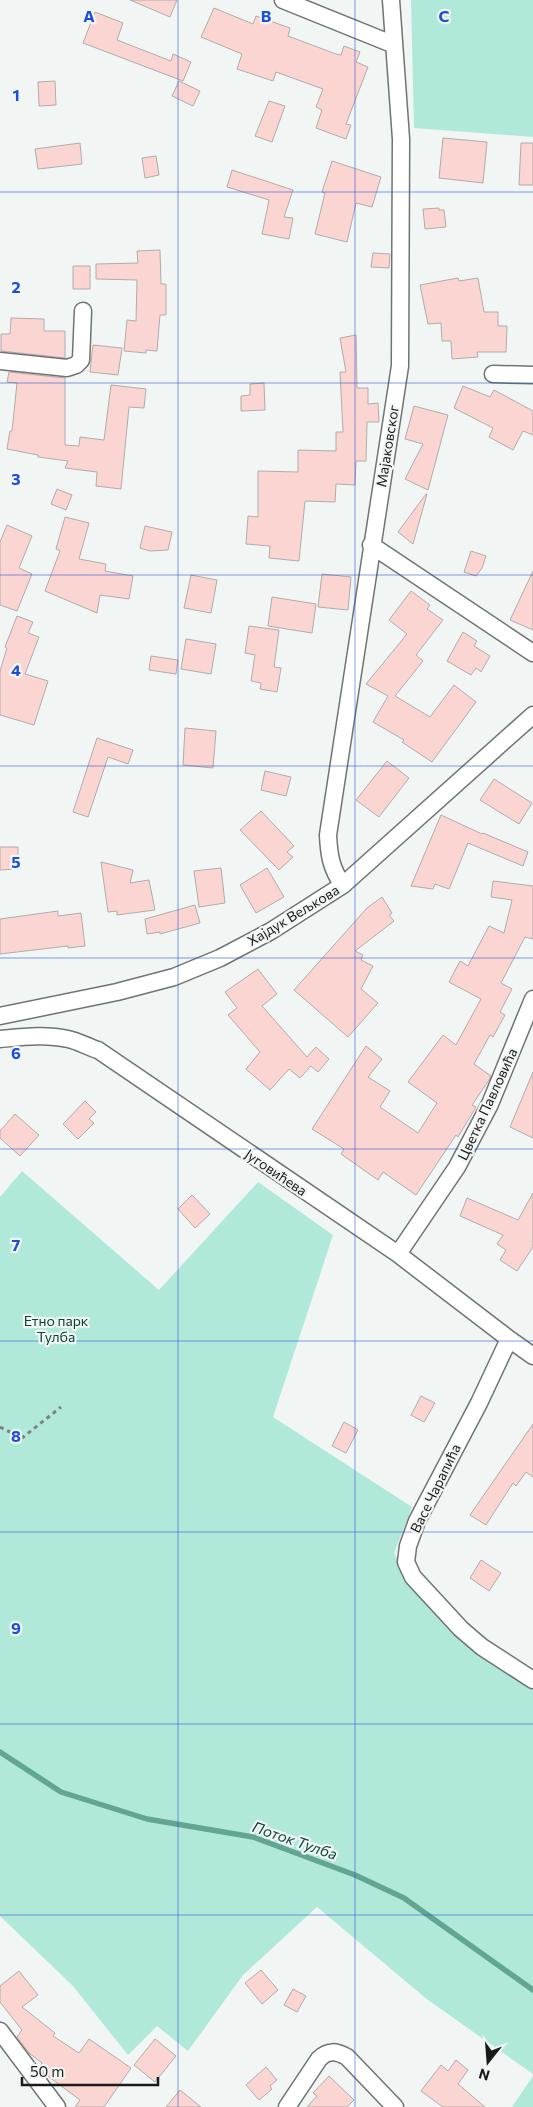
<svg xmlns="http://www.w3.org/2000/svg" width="533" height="2107" font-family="Commissioner,sans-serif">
	<rect width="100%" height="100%" fill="#f1f6f4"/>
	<path fill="#b0e8d9" d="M411,0H533V137L414,128Z
		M22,1171L159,1290L258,1182L333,1235L273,1417L412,1507L394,1553L410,1581L508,1661L533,1678V2074L428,2000L317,1907L243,1975L188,2051L157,2026L128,2055L73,1986L0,1916V1197Z
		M533,2076V2107H512Z"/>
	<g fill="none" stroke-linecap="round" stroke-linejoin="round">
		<path stroke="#63a595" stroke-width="5.5" d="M0,1752L61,1792L147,1819L253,1837L355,1875L404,1898L533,1990"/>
	</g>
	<path fill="#fbd5d1" stroke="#b0acab" d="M130,0H177L170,17Z
		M214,8L253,24L256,16L290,28L288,36L336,54L341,55L344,46L360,52L356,62L368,67L346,124L351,125L346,139L316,128L322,110L316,107L323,89L276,72L273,81L237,69L242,54L201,37Z
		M95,12L123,23L117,40L171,61L173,54L191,62L183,81L83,43Z
		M55,81L56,105L39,106L38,82Z
		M179,81L200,91L193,106L172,96Z
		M269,101L285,106L272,142L255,136Z
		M443,138L487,142L483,183L439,178Z
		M80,143L82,164L38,169L35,149Z
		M521,143H533V185H519Z
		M156,156L159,175L145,178L142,158Z
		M332,161L381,177L372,207L356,203L347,242L315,234L325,193L322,192Z
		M232,170L293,190L284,217L293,218L289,239L262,234L269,200L227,187Z
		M439,208V210H444L446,227L425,229L423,209Z
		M160,250L161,284H166V315H160L157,351L146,350V353L124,351L127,320L136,321L137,280L96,279V264L138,263L137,251Z
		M373,253L390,254L389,268L371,267Z
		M73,266H90V289H73Z
		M458,278L459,281L478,278L484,312H498V326H507L506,352H477L478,357L452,359L451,341H442L441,323L428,324L420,285Z
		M11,318L44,319V331H65V358L1,351V334H10Z
		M356,335L357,388H368V404L378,403L379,422H367L366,461H356L355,485L336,484L335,502L305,501L299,561L269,558L270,546L246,544L248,516L258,517V471L298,472V450L336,451V432H343L340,372H346L340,338Z
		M93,345L122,348L118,375L90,372Z
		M9,372L65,378V445L79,446L80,437L104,440L111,385L146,389L144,408L129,407L121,489L96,486L97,472L65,468L68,461L38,457V455L7,449L10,431H12L17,383L7,382Z
		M264,383L265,410L241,411V396L250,395V384Z
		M463,386L490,397L494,390L533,411V435L523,431L513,450L489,437L493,428L454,408Z
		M414,406L448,415L428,490L405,479L423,444L405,439Z
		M57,489L72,495L66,510L51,504Z
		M426,494H427L413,544L398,532Z
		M65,517L89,523L79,559L106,564L105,571L133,576L129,599L100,595L97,613L45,591L60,551L56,549Z
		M7,525L32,536L19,568L32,574L17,611L0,605V542Z
		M145,526L172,532L168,550L150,551L140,548Z
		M471,551L486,556L482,568L476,576L464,572Z
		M533,571V630L510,620Z
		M322,574L351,577L348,610L318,607Z
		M191,575L217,580L211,613L184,608Z
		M411,591L430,605L427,609L443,620L416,655L423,661L395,696L430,717L454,685L476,702L432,762L402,742L404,740L373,722L388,696L366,684L407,634L389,620Z
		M272,597L316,604L312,633L268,626Z
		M17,616L33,622L28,633L39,637L25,674L48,681L34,725L0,715V671L7,648L5,647Z
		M249,626L279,630L274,667L281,668L277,692L260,689L261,683L251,681L255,655L245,653Z
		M463,632L477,641L474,646L490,656L481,672L476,668L471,675L447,661Z
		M186,639L216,644L211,674L181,669Z
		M151,656L178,660L176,674L149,670Z
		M185,728L216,731L213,768L183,765Z
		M97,738L133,750L128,764L108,757L88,817L73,812Z
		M387,761L409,778L379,817L356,800Z
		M265,771L291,777L286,796L261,790Z
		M494,779L532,803L519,824L480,800Z
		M261,811L294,846L287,852L293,857L279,870L240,830Z
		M441,815L482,834L483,833L528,852L523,866L468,843L449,889L435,884L433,889L411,886Z
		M0,847H18V869L0,870Z
		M101,862L133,870L130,883L149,880L155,910L117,915V911L108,912Z
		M221,868L225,903L199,907L194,871Z
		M267,868L284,897L256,913L240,885Z
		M493,881L533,886V939L525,937L501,983L512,989L500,1012L505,1015L493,1037L490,1035L474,1064L491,1076L489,1080L472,1105L476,1107L458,1137L456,1135L416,1195L383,1172L378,1180L341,1154L344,1149L312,1129L366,1046L382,1059L368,1077L390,1091L380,1107L418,1133L437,1103L408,1082L443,1035L456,1045L481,999L449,982L460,961L468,966L489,926L504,933L512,900L491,897Z
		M382,897L392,913L389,915L394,921L355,951L363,955L361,960L373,966L361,989L378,1003L348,1037L294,990L367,908Z
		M195,905L200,923L160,934V932L147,934L145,919Z
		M58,911V916L81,913L85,946L68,948V946L0,954V919Z
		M258,969L277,994L262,1006L307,1057L316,1047L329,1059L318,1072L311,1066L300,1078L289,1069L270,1090L246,1069L260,1052L228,1015L237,1008L225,992Z
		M533,1072V1138L510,1127Z
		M85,1101L96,1112L89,1119L94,1123L78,1139L63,1124Z
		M15,1114L39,1135L20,1156L0,1138V1131Z
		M533,1193V1247L517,1271L500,1260L506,1250L497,1244L503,1235L460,1216L467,1198L518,1220Z
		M192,1195L210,1214L195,1228L178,1209Z
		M421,1396L435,1403L424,1422L411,1415Z
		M344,1422L358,1430L346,1453L332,1446Z
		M533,1424V1477L526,1472L516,1486L513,1483L486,1525L470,1515Z
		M481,1560L501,1573L489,1591L470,1578Z
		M261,1970L278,1990L262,2004L245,1983Z
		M19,1971L38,1995L22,2007L55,2033L53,2036L79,2053L89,2039L131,2068L104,2107H75L80,2100L45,2074L39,2067L42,2063L29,2053L17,2037L22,2030L0,2002V1986Z
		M293,1989L306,1996L297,2012L284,2005Z
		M155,2039L176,2056L155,2082L134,2065Z
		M456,2060L468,2070L458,2084L485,2107H443L421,2091L441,2065L448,2071Z
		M266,2067L277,2080L270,2086L272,2089L259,2100L246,2085Z
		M329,2076L354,2100L347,2107H307L317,2096L313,2093Z
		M180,2090L201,2107H166Z"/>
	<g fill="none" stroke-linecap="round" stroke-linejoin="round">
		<g stroke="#6f7472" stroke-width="19">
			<path id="minor" d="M283,0L392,44
				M0,361L67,368L76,365L81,360L83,311
				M493,374L533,375
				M371,545L533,653
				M343,885C331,869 329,855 328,835L400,366L401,139L391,0
				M0,1016L117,992L174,977L220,958L271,931L343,885L533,715
				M0,1039C22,1037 46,1034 68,1039C78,1041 88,1047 98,1050L398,1254L509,1339L533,1356
				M398,1254L457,1167L490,1104L533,999
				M509,1339L479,1403L417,1521L408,1546L406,1562L413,1577L461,1629L482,1647L533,1680
				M0,2031L57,2107
				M287,2107L319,2059C328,2050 336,2051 347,2057L395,2107"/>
		</g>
		<path stroke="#7d817f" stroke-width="3" stroke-dasharray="4 4" stroke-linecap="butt" d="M0,1427L22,1438L61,1407"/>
		<use href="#minor" stroke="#fff" stroke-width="16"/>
	</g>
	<path fill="none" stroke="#1d4ed8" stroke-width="1" stroke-opacity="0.55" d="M178,0V2107M355,0V2107M0,192H533M0,383H533M0,575H533M0,766H533M0,958H533M0,1149H533M0,1341H533M0,1532H533M0,1724H533M0,1915H533"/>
	<g text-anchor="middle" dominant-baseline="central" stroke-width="4.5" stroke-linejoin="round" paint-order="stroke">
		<g font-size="14" fill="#191b1a" stroke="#f1f6f4">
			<text transform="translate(387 446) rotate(-81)">Мајаковског</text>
			<text transform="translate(293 915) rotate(-31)">Хајдук Вељкова</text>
			<text transform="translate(487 1104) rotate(-65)">Цветка Павловића</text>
			<text transform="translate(276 1172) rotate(34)">Југовићева</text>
			<text transform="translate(435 1488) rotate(-64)">Васе Чарапића</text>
		</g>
		<g font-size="14" fill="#064339" stroke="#f1f6f4">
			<text x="56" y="1320">Етно парк<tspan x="56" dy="16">Тулба</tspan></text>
		</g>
		<g font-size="15" font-style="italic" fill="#0c473d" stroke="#f1f6f4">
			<text transform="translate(295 1840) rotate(19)">Поток Тулба</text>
		</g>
	</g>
	<g font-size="16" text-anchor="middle" font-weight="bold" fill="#1d4ed8" stroke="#f1f6f4" stroke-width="4.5" stroke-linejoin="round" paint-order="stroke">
		<text x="89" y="22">A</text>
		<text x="266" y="22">B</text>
		<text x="444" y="22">C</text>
		<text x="16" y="101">1</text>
		<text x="16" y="293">2</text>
		<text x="16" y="485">3</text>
		<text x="16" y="676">4</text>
		<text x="16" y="868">5</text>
		<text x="16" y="1059">6</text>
		<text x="16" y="1251">7</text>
		<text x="16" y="1442">8</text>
		<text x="16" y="1634">9</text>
	</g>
	<g transform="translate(488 2062) rotate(197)" stroke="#f1f6f4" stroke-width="4" paint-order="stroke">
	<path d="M0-4L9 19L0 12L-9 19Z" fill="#191b1a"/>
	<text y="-8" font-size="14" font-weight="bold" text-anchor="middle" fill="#191b1a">N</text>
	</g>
	<path d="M22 2077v8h136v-8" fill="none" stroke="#191b1a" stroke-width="2.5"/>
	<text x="30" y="2077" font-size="15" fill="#191b1a" stroke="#f1f6f4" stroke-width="4" paint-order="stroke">50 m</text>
</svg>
